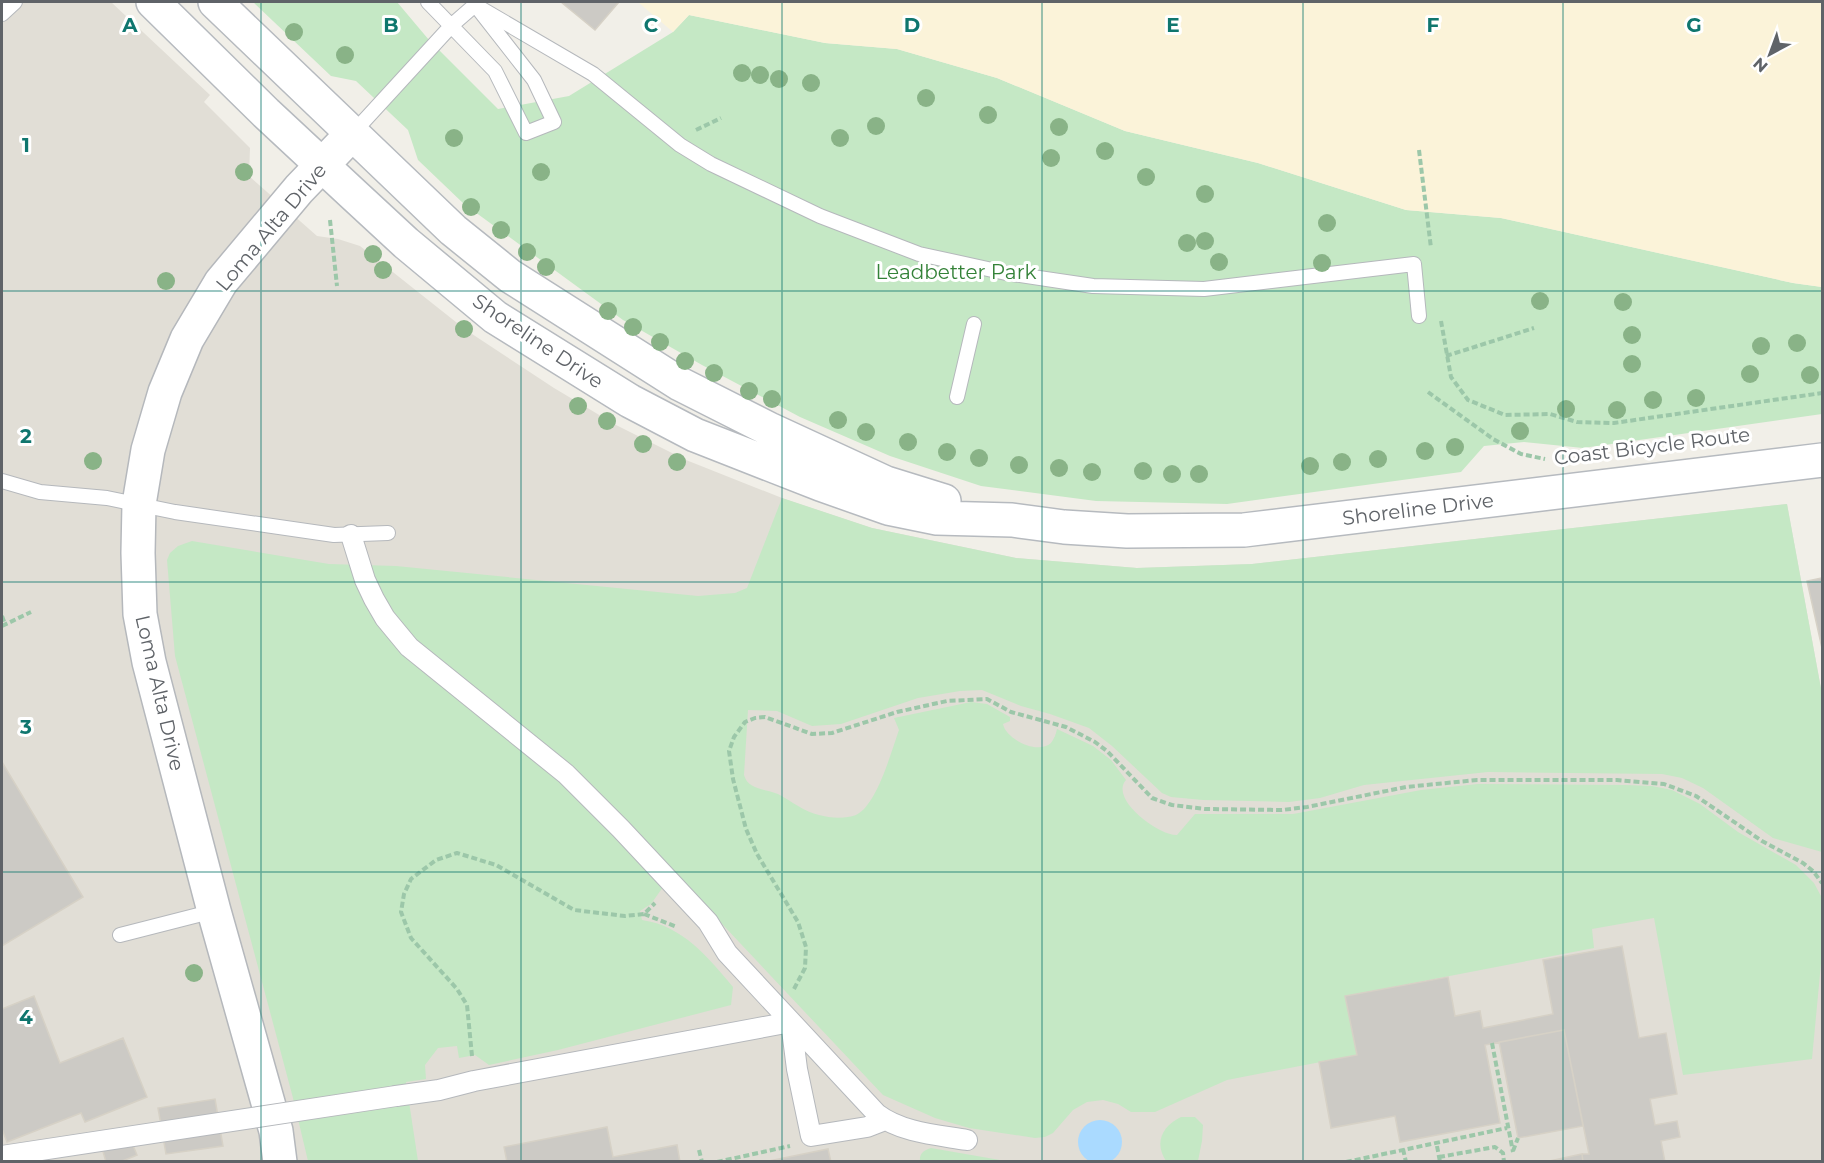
<svg xmlns="http://www.w3.org/2000/svg" width="1824" height="1163" font-family="Montserrat,sans-serif">
	<rect width="100%" height="100%" fill="#f1efe8"/>
	<path fill="#e1ded6" d="M2,2H111L210,95L204,102L250,148L249,176L317,236L338,239L360,246L466,330L554,388L616,425L686,460L782,498L872,528L1016,558L1137,568L1252,564L1787,504L1822,694V1161L2,1162Z"/>
	<path fill="#c5e8c5" d="M253,2H397L429,40L498,109L569,96L673,32L689,15L825,43L897,49L997,78L1125,131L1258,163L1406,210L1501,218L1793,283L1822,287V414L1583,448L1524,442L1484,446L1461,472L1227,504L1096,501L981,486L890,456L800,417L702,365L623,320L464,204L418,160L408,130L356,81L331,76Z
		M782,498L872,528L1016,558L1137,568L1252,564L1787,504L1822,694V852L1773,838L1703,788L1682,778L1662,774L1488,772L1364,785L1320,798L1289,802L1203,800L1171,797L1162,793L1112,746L1089,728L1050,714L1021,706L982,690L960,691L918,698L841,724L812,726L777,711L748,710L744,775C748,790 766,789 778,794C791,801 805,812 819,815C830,818 845,819 856,815C877,805 891,752 899,730L894,718L971,702L987,704L1010,717V721L1003,724C1006,739 1037,755 1051,743C1054,739 1056,734 1057,729L1093,746L1111,760L1126,780C1109,799 1159,836 1177,835L1195,814H1293L1421,790L1478,784L1625,785L1652,786L1672,790L1700,804L1738,832L1796,865L1814,883L1822,898V953L1812,1059L1683,1075L1654,918L1592,929L1594,948L1346,996L1357,1055L1227,1080L1155,1112H1131L1118,1104L1103,1100L1087,1102L1073,1110L1053,1133L1045,1137L1035,1138L969,1128L935,1118L883,1095L593,787L584,803L663,887L651,904L640,911L642,920C683,926 708,957 733,987L731,1005L558,1050L489,1065L475,1055L459,1058L457,1046L438,1048L425,1065L426,1079L406,1082L418,1161H308L293,1098L175,656L167,560L170,553L178,546L192,541L329,564L396,566L698,596L735,593L747,588Z
		M1181,1117H1195L1203,1125L1202,1141L1198,1161H1166C1154,1143 1162,1126 1181,1117Z
		M931,1148L1000,1160L1002,1161H920C919,1154 924,1150 931,1148Z"/>
	<path fill="#fbf3d9" d="M638,2H1822V287L1793,283L1501,218L1406,210L1258,163L1125,131L997,78L897,49L825,43L689,15L673,32Z"/>
	<path fill="#aadaff" d="M1078 1142a22 22 0 1 1 44 0a22 22 0 1 1-44 0Z"/>
	<path fill="#cccac5" stroke="#d6d1c6" stroke-width="1.5" d="M561,2H619L595,30Z
		M1822,578V648L1807,581Z
		M2,762L83,897L2,946Z
		M1622,946L1639,1038L1666,1033L1677,1094L1650,1099L1655,1125L1677,1121L1680,1137L1661,1141L1665,1162H1583L1582,1154H1589L1564,1030L1485,1045L1500,1123L1400,1142L1395,1116L1331,1128L1319,1062L1357,1055L1345,996L1448,977L1455,1016L1480,1011L1483,1028L1553,1014L1543,960Z
		M34,996L60,1063L123,1038L147,1097L85,1122L81,1113L7,1142L2,1129V1009Z
		M1564,1030L1583,1126L1518,1138L1499,1042Z
		M215,1099L223,1146L166,1154L158,1108Z
		M607,1127L613,1157L677,1145L680,1162H507L504,1147Z
		M130,1138L137,1155L120,1162H106L102,1148Z
		M828,1149L831,1162H764Z
		M1582,1154L1583,1162H1545Z"/>
	<g fill="none" stroke-linecap="round" stroke-linejoin="round">
		<g stroke="#b5b8bc" stroke-width="16">
			<path id="service" d="M428,2L495,71L526,133L554,122L534,80L480,11
				M475,5L593,74L680,145L711,164L820,216L919,254L1006,273L1093,286L1204,289L1414,264L1419,316
				M2,14L15,2
				M352,134L452,25L475,5
				M957,397L974,324
				M2,481L40,492L107,498L175,512L334,535L388,533
				M120,935L214,911"/>
		</g>
		<g stroke="#b5b8bc" stroke-width="22">
			<path id="pedestrian" d="M351,535L365,580L374,599L385,618L409,647L566,774L621,829L708,922L727,953L877,1114C902,1133 938,1135 967,1140
				M396,1096L439,1090L474,1081L791,1022L797,1069L811,1136L867,1127L885,1120"/>
		</g>
		<g stroke="#b5b8bc" stroke-width="36">
			<path id="tertiary" d="M280,1162L276,1131L214,911L149,662L140,614L138,553L139,504L148,450L165,392L187,339L221,282L299,189L352,134"/>
		</g>
		<g stroke="#b6babf" stroke-width="36">
			<path id="secondary" d="M153,2L266,113L353,194L406,243L495,317L630,401L695,435L820,484L888,508L937,518L1012,520L1064,527L1127,531L1244,530L1822,460
				M215,2L453,230L510,276L680,384L769,429L886,483L944,501"/>
		</g>
		<path stroke="#9cc7a9" stroke-width="4" stroke-dasharray="6 3" stroke-linecap="butt" d="M696,130L721,118
			M1419,150L1431,248
			M330,220L337,286
			M1441,321L1451,377L1468,400L1505,415L1550,414L1577,422L1614,423L1822,393
			M1446,356L1534,328
			M1428,392L1493,439L1521,454L1545,459
			M2,616L5,624
			M2,626L31,612
			M644,914L677,927
			M794,989L805,968L806,947L798,922L757,854L746,829L733,779L729,751L734,737L745,722L755,718L765,717L812,734L832,733L897,712L947,701L987,699L1011,712L1066,727L1095,742L1107,751L1152,798L1172,805L1205,809L1282,810L1307,807L1406,787L1477,780H1617L1664,784L1696,796L1762,841L1803,863L1813,871L1822,883
			M1492,1043L1513,1152
			M472,1056L467,1005L457,989L411,938L401,912L404,894L411,879L436,860L457,853L496,865L574,910L625,916L644,914L655,903
			M1437,1146L1440,1162
			M1403,1149L1406,1162
			M699,1150L702,1162
			M1513,1151L1518,1138
			M1439,1157L1495,1147L1503,1153L1504,1162
			M717,1162L790,1146
			M1346,1162L1507,1128"/>
		<use href="#service" stroke="#fff" stroke-width="14"/>
		<use href="#pedestrian" stroke="#fff" stroke-width="20"/>
		<use href="#tertiary" stroke="#fff" stroke-width="33"/>
		<use href="#secondary" stroke="#fff" stroke-width="33"/>
		<g stroke="#b5b8bc" stroke-width="22" stroke-linecap="butt">
			<path id="pedestrian-bridge" d="M2,1156L396,1096"/>
		</g>
		<use href="#pedestrian-bridge" stroke="#fff" stroke-width="20"/>
	</g>
	<g fill="#89b387">
		<circle cx="294" cy="32" r="9"/>
		<circle cx="345" cy="55" r="9"/>
		<circle cx="742" cy="73" r="9"/>
		<circle cx="760" cy="75" r="9"/>
		<circle cx="779" cy="79" r="9"/>
		<circle cx="811" cy="83" r="9"/>
		<circle cx="926" cy="98" r="9"/>
		<circle cx="988" cy="115" r="9"/>
		<circle cx="876" cy="126" r="9"/>
		<circle cx="1059" cy="127" r="9"/>
		<circle cx="454" cy="138" r="9"/>
		<circle cx="840" cy="138" r="9"/>
		<circle cx="1105" cy="151" r="9"/>
		<circle cx="1051" cy="158" r="9"/>
		<circle cx="244" cy="172" r="9"/>
		<circle cx="541" cy="172" r="9"/>
		<circle cx="1146" cy="177" r="9"/>
		<circle cx="1205" cy="194" r="9"/>
		<circle cx="471" cy="207" r="9"/>
		<circle cx="1327" cy="223" r="9"/>
		<circle cx="501" cy="230" r="9"/>
		<circle cx="1205" cy="241" r="9"/>
		<circle cx="1187" cy="243" r="9"/>
		<circle cx="527" cy="252" r="9"/>
		<circle cx="373" cy="254" r="9"/>
		<circle cx="1219" cy="262" r="9"/>
		<circle cx="1322" cy="263" r="9"/>
		<circle cx="546" cy="267" r="9"/>
		<circle cx="383" cy="270" r="9"/>
		<circle cx="166" cy="281" r="9"/>
		<circle cx="1540" cy="301" r="9"/>
		<circle cx="1623" cy="302" r="9"/>
		<circle cx="608" cy="311" r="9"/>
		<circle cx="633" cy="327" r="9"/>
		<circle cx="464" cy="329" r="9"/>
		<circle cx="1632" cy="335" r="9"/>
		<circle cx="660" cy="342" r="9"/>
		<circle cx="1797" cy="343" r="9"/>
		<circle cx="1761" cy="346" r="9"/>
		<circle cx="685" cy="361" r="9"/>
		<circle cx="1632" cy="364" r="9"/>
		<circle cx="714" cy="373" r="9"/>
		<circle cx="1750" cy="374" r="9"/>
		<circle cx="1810" cy="375" r="9"/>
		<circle cx="749" cy="391" r="9"/>
		<circle cx="1696" cy="398" r="9"/>
		<circle cx="772" cy="399" r="9"/>
		<circle cx="1653" cy="400" r="9"/>
		<circle cx="578" cy="406" r="9"/>
		<circle cx="1566" cy="409" r="9"/>
		<circle cx="1617" cy="410" r="9"/>
		<circle cx="838" cy="420" r="9"/>
		<circle cx="607" cy="421" r="9"/>
		<circle cx="1520" cy="431" r="9"/>
		<circle cx="866" cy="432" r="9"/>
		<circle cx="908" cy="442" r="9"/>
		<circle cx="643" cy="444" r="9"/>
		<circle cx="1455" cy="447" r="9"/>
		<circle cx="1425" cy="451" r="9"/>
		<circle cx="947" cy="452" r="9"/>
		<circle cx="979" cy="458" r="9"/>
		<circle cx="1378" cy="459" r="9"/>
		<circle cx="93" cy="461" r="9"/>
		<circle cx="677" cy="462" r="9"/>
		<circle cx="1342" cy="462" r="9"/>
		<circle cx="1019" cy="465" r="9"/>
		<circle cx="1310" cy="466" r="9"/>
		<circle cx="1059" cy="468" r="9"/>
		<circle cx="1143" cy="471" r="9"/>
		<circle cx="1092" cy="472" r="9"/>
		<circle cx="1172" cy="474" r="9"/>
		<circle cx="1199" cy="474" r="9"/>
		<circle cx="194" cy="973" r="9"/>
	</g>
	<path fill="none" stroke="#0f766e" stroke-width="1.5" stroke-opacity="0.55" d="M261,2V1162M521,2V1162M782,2V1162M1042,2V1162M1303,2V1162M1563,2V1162M2,291H1822M2,582H1822M2,872H1822"/>
	<g text-anchor="middle" dominant-baseline="central" stroke-width="6" stroke-linejoin="round" paint-order="stroke">
		<g font-size="20" fill="#5f6368" stroke="#fff">
			<text transform="translate(271 227) rotate(-50)">Loma Alta Drive</text>
			<text transform="translate(538 341) rotate(34)">Shoreline Drive</text>
			<text transform="translate(1652 446) rotate(-7)">Coast Bicycle Route</text>
			<text transform="translate(1418 509) rotate(-7)">Shoreline Drive</text>
			<text transform="translate(160 693) rotate(77)">Loma Alta Drive</text>
		</g>
		<g font-size="20" fill="#348238" stroke="#fff">
			<text x="956" y="272">Leadbetter Park</text>
		</g>
	</g>
	<g font-size="20" text-anchor="middle" font-weight="bold" fill="#0f766e" stroke="#fff" stroke-width="6" stroke-linejoin="round" paint-order="stroke">
		<text x="130" y="32">A</text>
		<text x="391" y="32">B</text>
		<text x="651" y="32">C</text>
		<text x="912" y="32">D</text>
		<text x="1173" y="32">E</text>
		<text x="1433" y="32">F</text>
		<text x="1694" y="32">G</text>
		<text x="26" y="152">1</text>
		<text x="26" y="443">2</text>
		<text x="26" y="734">3</text>
		<text x="26" y="1024">4</text>
	</g>
	<rect width="1824" height="1163" fill="none" stroke="#5f6368" stroke-width="6"/>
	<g transform="translate(1770 54) rotate(221)" stroke="#ffffff" stroke-width="4.5" paint-order="stroke">
	<path d="M0-4.5L10 22L0 15L-10 22Z" fill="#5f6368"/>
	<text y="-9" font-size="16" font-weight="bold" text-anchor="middle" fill="#5f6368">N</text>
	</g>
</svg>
